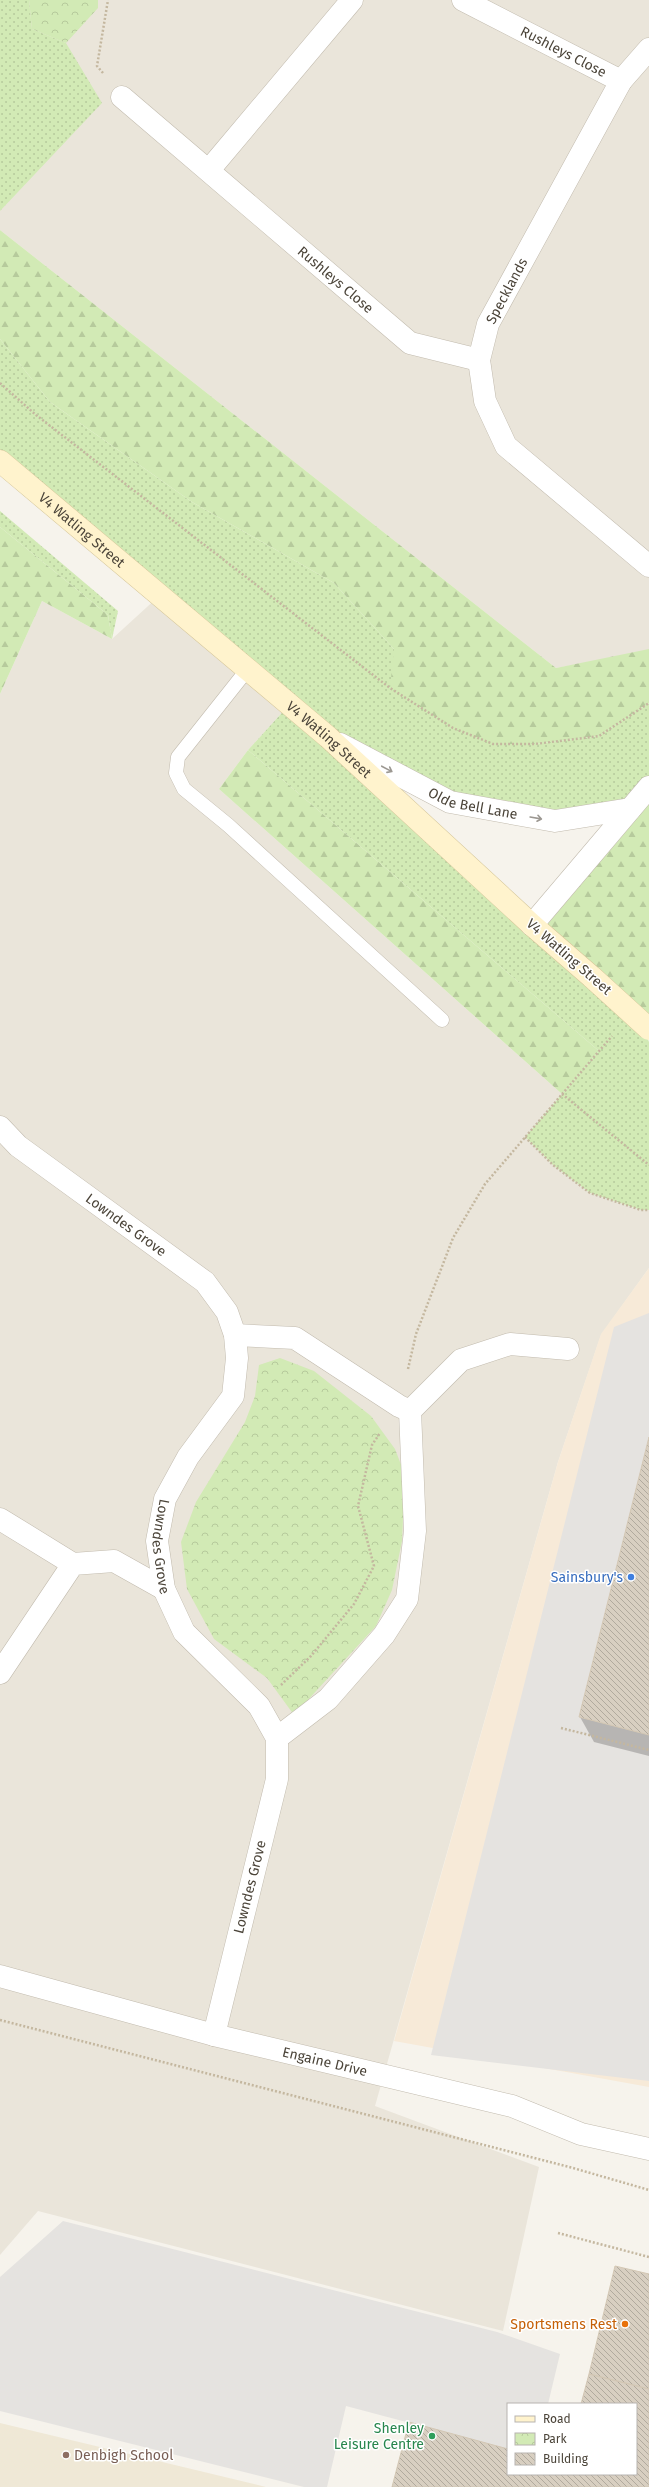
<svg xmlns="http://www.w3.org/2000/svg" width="649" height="2487" font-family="'Fira Sans',sans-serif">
	<defs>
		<pattern id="grass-dots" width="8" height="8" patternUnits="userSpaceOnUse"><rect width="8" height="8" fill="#d2eab5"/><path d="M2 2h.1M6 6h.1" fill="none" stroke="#b6ca9c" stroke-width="1.8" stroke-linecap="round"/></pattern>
		<pattern id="forest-firs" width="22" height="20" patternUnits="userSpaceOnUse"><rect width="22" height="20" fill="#d2eab5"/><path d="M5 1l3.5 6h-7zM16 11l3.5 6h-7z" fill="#b6ca9c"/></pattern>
		<pattern id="park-crowns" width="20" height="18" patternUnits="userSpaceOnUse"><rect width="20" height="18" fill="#d2eab5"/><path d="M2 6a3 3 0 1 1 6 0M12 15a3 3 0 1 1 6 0" fill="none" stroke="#b6ca9c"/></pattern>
		<pattern id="building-back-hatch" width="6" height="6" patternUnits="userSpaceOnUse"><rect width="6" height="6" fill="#d8cfc1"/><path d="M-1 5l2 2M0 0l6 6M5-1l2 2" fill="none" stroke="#b1aa9e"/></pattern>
	</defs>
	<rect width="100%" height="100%" fill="#f6f3ec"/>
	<path fill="#eae5da" d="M0,0H649V652L556,668L0,230Z
		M159,596L289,705L248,750L219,789L562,1094L525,1137L590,1193L640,1210H649V1268L601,1335L558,1462L375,2106L539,2167L503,2331L38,2211L0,2255V694L42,601L112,639Z"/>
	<path fill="#f7ead8" d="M649,1268V2087L394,2041L558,1462L601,1334Z"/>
	<path fill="#efe8d6" d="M0,2423L266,2487H0Z"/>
	<path fill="url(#grass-dots)" d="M0,0H29L32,29L66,43L102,103L0,211Z
		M0,339L50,402L192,502L334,583L394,649L494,744H535L599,736L649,703V787L630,809L555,821L450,802L330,738L634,1008L649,1042V1210H641L590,1193L553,1165L525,1137L599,1051L248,750L289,705L0,460Z
		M0,511L118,611L112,639L108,615L0,527Z"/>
	<path fill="url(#forest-firs)" d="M0,230L556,668L649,649V703L599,736L535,744H493L453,728L390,688L394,649L334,583L192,502L50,402L0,339Z
		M0,527L108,615L112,639L42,601L0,694Z
		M248,750L599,1051L562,1094L219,789Z
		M649,787V1029L532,925Z"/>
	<path fill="url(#park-crowns)" d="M29,0H98V8L66,43L32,29Z
		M280,1358L314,1371L371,1416L395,1449L405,1475L402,1541L392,1590L376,1626L294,1715L267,1678L214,1639L187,1589L181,1542L196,1502L245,1422L255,1396L259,1365Z"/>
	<path fill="#e5e3e0" d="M649,1313V1437L579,1717L649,1735V2081L431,2055L614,1327Z
		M63,2221L497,2332L560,2354L548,2404H508V2449L346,2406L327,2487H304L0,2411V2277Z"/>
	<path fill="#0003" d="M649,1441V1756L594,1742L580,1717Z"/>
	<path fill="url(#building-back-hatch)" stroke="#d3c7b4" d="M649,1437V1735L579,1717Z
		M615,2266L649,2274V2389L589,2374Z
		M589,2374L649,2389V2487H392L409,2422L508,2449V2474H636V2404H581Z"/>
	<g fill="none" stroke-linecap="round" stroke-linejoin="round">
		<g stroke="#c2bbae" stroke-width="15">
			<path id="lane" d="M247,670L178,757L176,773L184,789L228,825L442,1020"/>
		</g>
		<g stroke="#c2bbae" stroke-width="23">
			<g id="street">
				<path id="s1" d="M463,0L621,81"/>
				<path d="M649,49L621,81L488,324L479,360L485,401L506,446L649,566"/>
				<path id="s2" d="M122,97L410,343L479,360"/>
				<path d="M209,170L352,0"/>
				<path id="s3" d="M340,744L450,802L555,821L630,809"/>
				<path d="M532,925L649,787"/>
				<path id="s4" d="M0,1127L18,1146L205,1282L227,1312L235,1335L237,1358L233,1396L188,1457L165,1499L157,1541L164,1589L184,1632L259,1706L277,1738V1779L214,2035"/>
				<path d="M235,1335L295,1338L399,1406L410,1411"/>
				<path d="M0,1519L73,1564"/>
				<path d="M0,1673L73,1564L114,1561L164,1589"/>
				<path d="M277,1738L328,1699L384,1635L407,1599L415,1531L410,1411L461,1360L510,1344L568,1349"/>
				<path id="s5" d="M0,1976L214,2035L512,2106L581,2134L649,2149"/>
			</g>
		</g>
		<g stroke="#d6c79b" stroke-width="23">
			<g id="secondary">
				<path id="s6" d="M0,461L328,737L532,925L593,978"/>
			</g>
		</g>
		<path stroke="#c4b79f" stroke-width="2.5" stroke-dasharray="2 2" stroke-linecap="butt" d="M103,73L97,66L108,0
			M0,383L36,415L390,688L453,728L493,744H535L599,736L649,703
			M562,1094L649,1165
			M525,1137L553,1165L590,1193L641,1210H649
			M408,1369L416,1334L453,1238L485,1184L612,1036
			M281,1685L311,1656L354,1604L374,1566L358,1506L372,1445L380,1433
			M561,1728L649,1750
			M0,2020L573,2168L649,2190
			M558,2233L649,2257"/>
		<use href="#lane" stroke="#fff" stroke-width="14"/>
		<use href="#street" stroke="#fff" stroke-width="22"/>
		<use href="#secondary" stroke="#fff3cd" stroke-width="22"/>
		<g stroke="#d6c79b" stroke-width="23" stroke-linecap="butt">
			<path id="secondary-bridge" d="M593,978L649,1029"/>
		</g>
		<use href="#secondary-bridge" stroke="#fff3cd" stroke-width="22"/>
	</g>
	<defs><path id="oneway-shaft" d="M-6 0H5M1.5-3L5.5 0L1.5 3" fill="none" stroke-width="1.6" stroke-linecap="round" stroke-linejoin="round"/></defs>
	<g stroke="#9c9892">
		<use href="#oneway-shaft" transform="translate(387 769) rotate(28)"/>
		<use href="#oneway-shaft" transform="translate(536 818) rotate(10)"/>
	</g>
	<circle fill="#3f7fe0" stroke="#fff" stroke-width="1.5" cx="631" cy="1577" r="4"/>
	<circle fill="#e8710a" stroke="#fff" stroke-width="1.5" cx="625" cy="2324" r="4"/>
	<circle fill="#2e9e5b" stroke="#fff" stroke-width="1.5" cx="432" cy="2436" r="4"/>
	<circle fill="#8d6e63" stroke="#fff" stroke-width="1.5" cx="66" cy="2455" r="4"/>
	<g text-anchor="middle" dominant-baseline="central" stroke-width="3" stroke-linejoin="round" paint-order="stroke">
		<g font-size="14" fill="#4b4439" stroke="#fff">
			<text stroke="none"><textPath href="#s1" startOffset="113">Rushleys Close</textPath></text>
			<text stroke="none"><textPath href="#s2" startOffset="281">Rushleys Close</textPath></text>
			<text transform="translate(507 291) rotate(-62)">Specklands</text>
			<text stroke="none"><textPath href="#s6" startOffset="107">V4 Watling Street</textPath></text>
			<text stroke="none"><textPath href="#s6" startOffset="431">V4 Watling Street</textPath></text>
			<text stroke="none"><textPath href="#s3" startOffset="147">Olde Bell Lane</textPath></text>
			<text transform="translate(569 957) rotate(41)">V4 Watling Street</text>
			<text stroke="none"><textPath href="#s4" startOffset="160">Lowndes Grove</textPath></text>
			<text stroke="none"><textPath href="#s4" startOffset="552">Lowndes Grove</textPath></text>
			<text transform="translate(250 1887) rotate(-76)">Lowndes Grove</text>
			<text stroke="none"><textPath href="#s5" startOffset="336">Engaine Drive</textPath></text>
		</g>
		<g font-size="14" fill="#366cbe" stroke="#fff" text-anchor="end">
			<text x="623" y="1577">Sainsbury's</text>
		</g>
		<g font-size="14" fill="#c56008" stroke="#fff" text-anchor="end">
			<text x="617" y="2324">Sportsmens Rest</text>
		</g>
		<g font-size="14" fill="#27864d" stroke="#fff" text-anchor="end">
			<text x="424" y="2428">Shenley<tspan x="424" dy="16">Leisure Centre</tspan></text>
		</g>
		<g font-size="14" fill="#785e54" stroke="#fff" text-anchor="start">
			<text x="74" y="2455">Denbigh School</text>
		</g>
	</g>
	<rect x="507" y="2403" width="130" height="72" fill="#ffffff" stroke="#b7b4b0"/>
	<rect x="515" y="2416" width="20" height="6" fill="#fff3cd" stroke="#b7b4b0"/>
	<text x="543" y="2423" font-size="12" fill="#4b4439">Road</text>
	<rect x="515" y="2433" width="20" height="12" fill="url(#park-crowns)" stroke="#b7b4b0"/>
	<text x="543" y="2443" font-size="12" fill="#4b4439">Park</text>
	<rect x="515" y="2453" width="20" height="12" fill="url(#building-back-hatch)" stroke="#b7b4b0"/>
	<text x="543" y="2463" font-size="12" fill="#4b4439">Building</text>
</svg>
